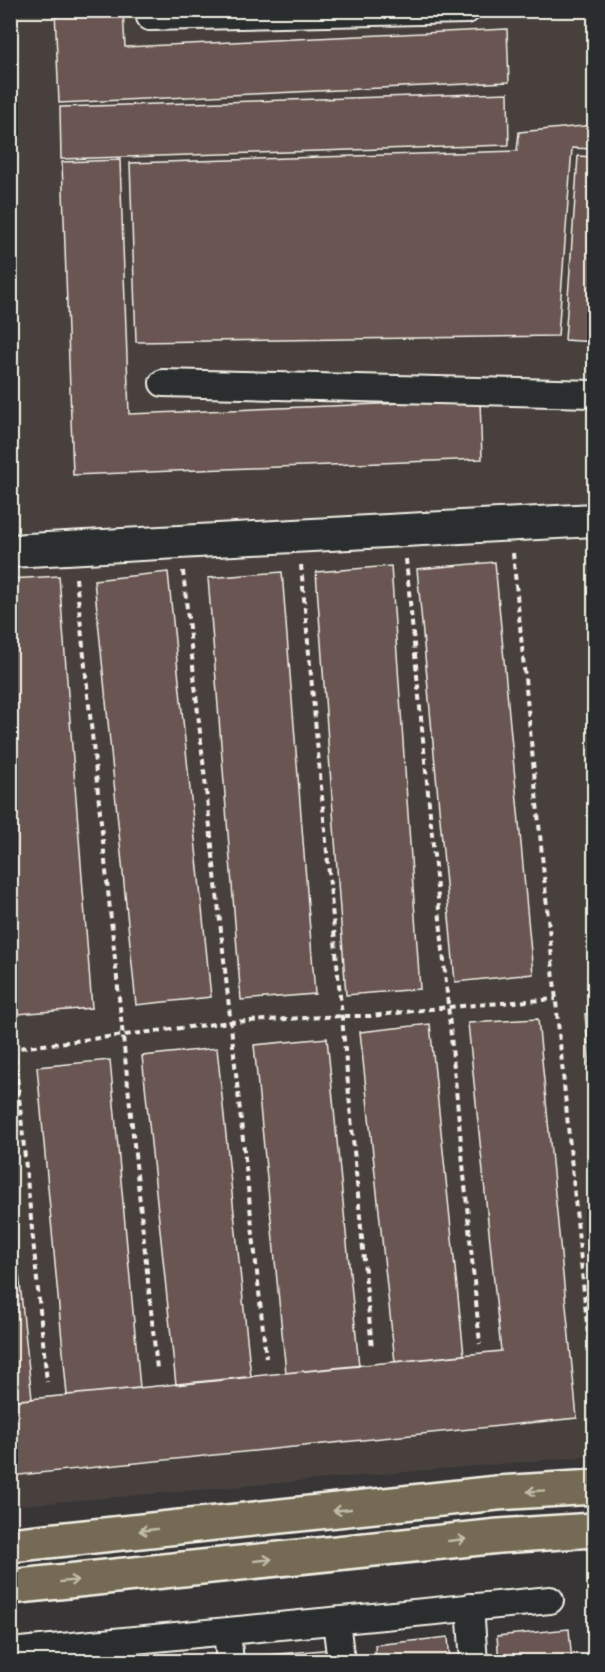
<svg xmlns="http://www.w3.org/2000/svg" width="605" height="1672" font-family="'Comic Neue',sans-serif">
	<rect width="100%" height="100%" fill="#373535"/>
	<filter id="ink" filterUnits="userSpaceOnUse"><feTurbulence type="fractalNoise" baseFrequency=".0167" numOctaves="2"/><feDisplacementMap in="SourceGraphic" scale="12" xChannelSelector="R" yChannelSelector="G"/><feConvolveMatrix kernelMatrix="1 2 1 2 8 2 1 2 1" color-interpolation-filters="sRGB"/></filter>
	<g filter="url(#ink)">
		<path fill="#463f3e" d="M11,11H594V1456L11,1506Z"/>
		<path fill="#695753" stroke="#f4f1e8" stroke-width="1.5" d="M10,10H14L16,126H10Z
			M55,10H123L125,47L507,29L509,82L59,103Z
			M508,93L509,145L61,159L60,107Z
			M594,125V149L572,148L558,336L136,342L130,163L517,151L519,132Z
			M578,156L594,157V342L565,340Z
			M120,160L129,414L480,400L482,459L73,475L62,162Z
			M495,562L533,974L455,982L417,569Z
			M391,566L420,989L346,995L316,572Z
			M168,572L211,997L136,1005L94,580Z
			M282,572L315,994L241,1000L208,578Z
			M59,576L92,1008L17,1014L10,929V579Z
			M594,1013V1117L585,1014Z
			M538,1019L577,1418L10,1476V1401L501,1351L468,1023Z
			M430,1024L464,1355L395,1362L360,1032Z
			M327,1038L359,1366L286,1373L254,1045Z
			M217,1048L251,1377L176,1385L142,1056Z
			M110,1060L140,1388L67,1395L37,1067Z
			M10,1187L32,1399L10,1401Z
			M569,1629L572,1662H499L497,1636Z
			M448,1637L450,1662H376L375,1645Z
			M332,1649L333,1662H258V1656Z"/>
		<g fill="none" stroke-linecap="round" stroke-linejoin="round">
			<g stroke="#f4f1e8" stroke-width="30">
				<path id="minor" d="M150,17L467,10
					M163,383L594,394
					M470,1607L474,1662
					M336,1621L341,1662
					M227,1631L230,1662
					M10,1652L550,1600"/>
			</g>
			<g stroke="#f4f1e8" stroke-width="36">
				<path id="tertiary" d="M10,551L594,520"/>
			</g>
			<g stroke="#f4f1e8" stroke-width="38">
				<path id="primary" d="M10,1545L497,1493L594,1487
					M10,1587L499,1536L594,1530"/>
			</g>
			<path stroke="#f4f1e8" stroke-width="4" stroke-dasharray="6 4.5" stroke-linecap="butt" d="M513,553L594,1397
				M406,559L480,1344
				M301,565L372,1349
				M183,571L266,1358
				M76,578L157,1369
				M10,1005L47,1382
				M10,1049L230,1022L342,1016H371L448,1007L556,999"/>
			<use href="#minor" stroke="#2a2d2e" stroke-width="26"/>
			<use href="#tertiary" stroke="#2a2d2e" stroke-width="32"/>
			<use href="#primary" stroke="#746b52" stroke-width="33"/>
		</g>
		<defs><path id="oneway-shaft" d="M-6 0H5M1.5-3L5.5 0L1.5 3" fill="none" stroke-width="1.6" stroke-linecap="round" stroke-linejoin="round" transform="scale(1.5)"/></defs>
		<g stroke="#c1bbac">
			<use href="#oneway-shaft" transform="translate(536 1491) rotate(176)"/>
			<use href="#oneway-shaft" transform="translate(342 1510) rotate(174)"/>
			<use href="#oneway-shaft" transform="translate(148 1530) rotate(174)"/>
			<use href="#oneway-shaft" transform="translate(457 1540) rotate(-6)"/>
			<use href="#oneway-shaft" transform="translate(263 1560) rotate(-6)"/>
			<use href="#oneway-shaft" transform="translate(69 1581) rotate(-6)"/>
		</g>
	</g>
	<rect width="605" height="1672" fill="none" stroke="#2a2d2e" stroke-width="36"/>
	<rect x="18" y="18" width="569" height="1636" fill="none" stroke="#f4f1e8" stroke-width="2" filter="url(#ink)"/>
</svg>
